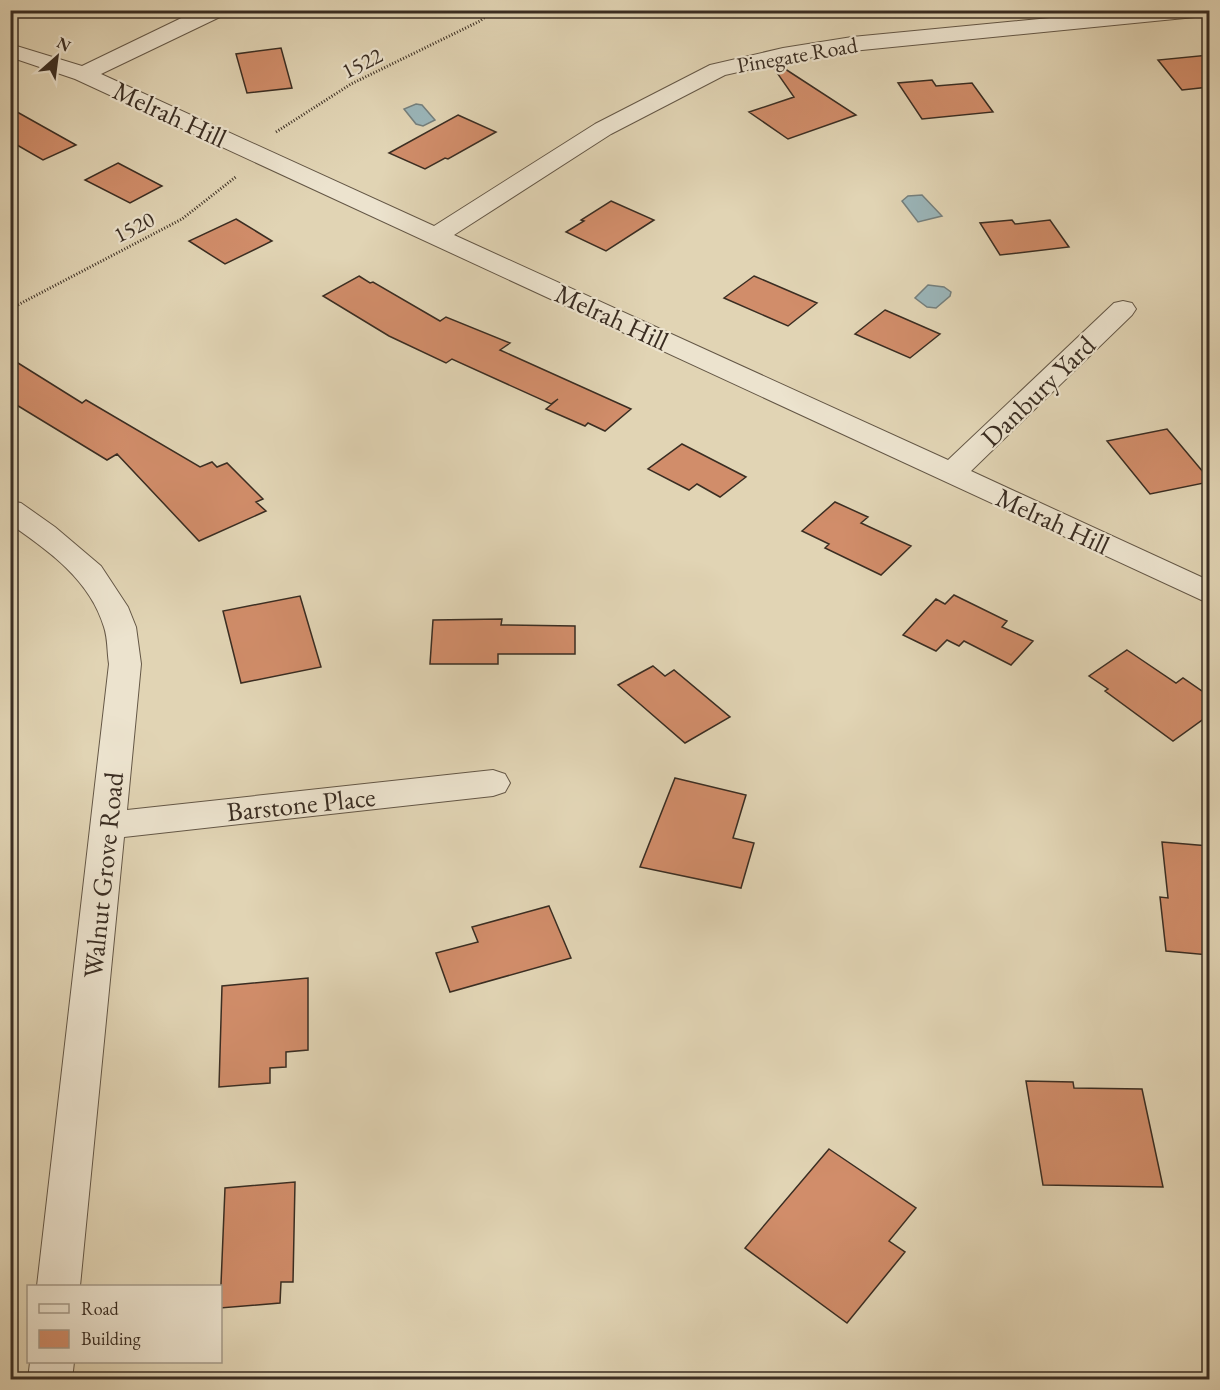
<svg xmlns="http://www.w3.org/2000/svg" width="1220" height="1390" font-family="'EB Garamond',serif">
	<rect width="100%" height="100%" fill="#e1d4b4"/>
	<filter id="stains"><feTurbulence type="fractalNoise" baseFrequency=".00333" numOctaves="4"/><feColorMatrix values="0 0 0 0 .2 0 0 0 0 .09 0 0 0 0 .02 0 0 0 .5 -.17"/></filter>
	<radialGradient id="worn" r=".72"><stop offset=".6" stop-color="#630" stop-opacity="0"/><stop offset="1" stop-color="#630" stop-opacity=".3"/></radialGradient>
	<path fill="#9ab5b9" stroke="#747f7d" stroke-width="1.5" d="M416,104L422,105L435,120L423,126L416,124L404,109Z
		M922,195L942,216L918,222L902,201L908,196Z
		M928,285L944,287L951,292L950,296L936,308L927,307L915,298Z"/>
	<path fill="#d18d6a" stroke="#3a2d22" stroke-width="1.5" d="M281,48L292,88L247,93L236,54Z
		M1209,55V87L1182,90L1158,60Z
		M779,65L856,115L788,139L749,112L794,97L773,67Z
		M932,80L936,86L972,83L993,112L922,119L898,83Z
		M10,108L76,145L43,160L10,141Z
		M458,115L496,132L448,159L445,158L425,169L389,153Z
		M118,163L162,186L130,203L85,180Z
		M611,201L654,220L606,251L566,232L584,221L581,220Z
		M236,219L272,241L225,264L189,241Z
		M1012,220L1015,224L1050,220L1069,247L1000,255L980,223Z
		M359,276L370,283L373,282L440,321L446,317L510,343L500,350L631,409L605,431L588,423L585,426L546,409L558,399L551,404L452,359L446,363L389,336L323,296Z
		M754,276L817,303L788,326L724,298Z
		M885,310L940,334L910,358L855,334Z
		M10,358L82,403L86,400L200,467L212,462L217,467L227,463L263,499L256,502L266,511L199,541L117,454L107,460L10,401Z
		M1167,429L1209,479V482L1150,494L1107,441Z
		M682,444L746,477L720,497L697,484L689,490L648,469Z
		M835,502L868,517L861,523L911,546L881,575L825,548L829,544L802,531Z
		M954,595L1007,621L1002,627L1033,641L1011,665L964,641L959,646L947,640L936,651L903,635L936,599L945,604Z
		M300,596L321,667L241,683L223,611Z
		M502,619L501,625L575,626V654H498V664H430L433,620Z
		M1127,650L1176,683L1183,678L1209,696V715L1173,741L1105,691L1108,689L1089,676Z
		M653,666L665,676L674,670L730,717L685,743L618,685Z
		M675,778L746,795L733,838L754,843L741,888L640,867Z
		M1162,842L1209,846V955L1166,951L1160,897L1168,898Z
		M549,906L571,958L450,992L436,953L478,942L472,927Z
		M308,978V1050L286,1052V1067L270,1068V1083L219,1087L222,986Z
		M1026,1081L1073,1082L1074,1088L1142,1089L1163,1187L1043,1185Z
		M829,1149L916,1208L889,1241L905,1252L847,1323L745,1248Z
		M295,1182L293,1282H281L280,1303L220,1308L225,1188Z"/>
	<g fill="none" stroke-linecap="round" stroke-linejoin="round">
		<g stroke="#645746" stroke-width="2">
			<path id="minor" d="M198,10H226L224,15L101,74L434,226L595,124L710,65L783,48L852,37L1133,10H1210V15L1205,16L852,51L783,62L725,75L611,134L454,235L948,460L1114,303L1123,301L1132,303L1136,309L1132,315L971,471L1210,581V604L75,79L10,57V44L82,66Z
				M10,501L21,503L55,527L101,566L128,607L136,627L141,664L127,810L493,770L505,774L510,783L505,792L493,796L124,837L80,1286H37L109,664C107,652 108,639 104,627C90,580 49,551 10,524Z
				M30,1362H74L72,1380H28Z"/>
		</g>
		<path stroke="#3a2d22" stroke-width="3" stroke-dasharray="1 2" stroke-linecap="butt" d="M276,132L351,84L480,21L494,10
			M10,309L182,219L237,176"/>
		<use href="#minor" fill="#ece3ce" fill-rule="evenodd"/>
	</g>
	<g text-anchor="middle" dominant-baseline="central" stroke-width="4.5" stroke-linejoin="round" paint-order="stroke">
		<g font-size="22" fill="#3a2d22" stroke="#ece3ce">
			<text transform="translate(797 55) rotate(-10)">Pinegate Road</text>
			<text transform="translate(362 63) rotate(-27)">1522</text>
			<text transform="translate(134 227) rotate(-27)">1520</text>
		</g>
		<g font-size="27" fill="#3a2d22" stroke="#ece3ce">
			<text transform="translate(170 114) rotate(25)">Melrah Hill</text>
			<text transform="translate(612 317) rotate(25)">Melrah Hill</text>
			<text transform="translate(1038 391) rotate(-44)">Danbury Yard</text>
			<text transform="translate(1053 521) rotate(25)">Melrah Hill</text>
			<text transform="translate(301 804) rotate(-6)">Barstone Place</text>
			<text transform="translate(103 875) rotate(-84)">Walnut Grove Road</text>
		</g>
	</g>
	<rect width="1220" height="1390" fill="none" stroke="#e1d4b4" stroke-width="36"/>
	<rect x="12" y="12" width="1196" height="1366" fill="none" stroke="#3a2d22" stroke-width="3"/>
	<rect x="18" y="18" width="1184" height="1354" fill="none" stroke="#3a2d22" stroke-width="1.5"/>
	<rect x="27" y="1285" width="195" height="78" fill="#ece3ce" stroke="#a59a89" stroke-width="1.5"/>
	<rect x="39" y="1304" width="30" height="9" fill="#ece3ce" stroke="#a59a89" stroke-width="1.5"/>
	<text x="81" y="1315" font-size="18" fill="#3a2d22">Road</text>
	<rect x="39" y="1330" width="30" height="18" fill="#d18d6a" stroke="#a59a89" stroke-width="1.5"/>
	<text x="81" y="1345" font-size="18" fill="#3a2d22">Building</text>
	<g transform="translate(57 57) rotate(28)" stroke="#ece3ce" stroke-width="4.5" paint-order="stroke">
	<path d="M0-4.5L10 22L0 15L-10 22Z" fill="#3a2d22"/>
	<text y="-9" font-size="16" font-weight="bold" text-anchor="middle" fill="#3a2d22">N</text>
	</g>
	<rect width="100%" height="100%" filter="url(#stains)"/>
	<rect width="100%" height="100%" fill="url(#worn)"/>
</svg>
